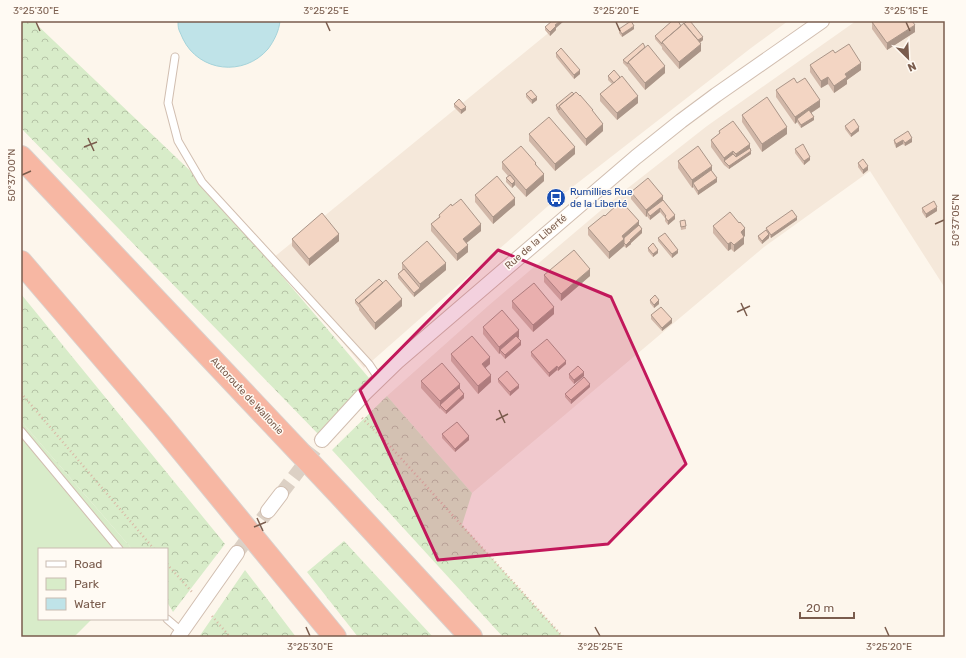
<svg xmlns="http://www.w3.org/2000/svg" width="966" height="658" font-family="Rubik,sans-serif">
	<defs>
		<pattern id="forest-crowns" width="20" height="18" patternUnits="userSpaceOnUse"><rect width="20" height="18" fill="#d8ecc9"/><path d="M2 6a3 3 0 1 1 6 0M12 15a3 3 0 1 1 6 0" fill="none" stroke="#b4c2a5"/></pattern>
	</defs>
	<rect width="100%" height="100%" fill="#fdf6ec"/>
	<path fill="#f5e8da" d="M563,21H788L751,48L548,206L364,368L273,258Z
		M856,21H945V288L870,171L764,247L472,493L387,396L488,306L619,195L707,126Z"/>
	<path fill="#d8ecc9" d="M21,421L132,549H39V619H92L74,637H21Z"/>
	<path fill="url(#forest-crowns)" d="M21,21H33L202,182L369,378L320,436L21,128Z
		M21,294L225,544L173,612L167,602V549H132L21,421Z
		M387,396L472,493L462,525L563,637H503L332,450Z
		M344,541L433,637H358L307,572Z
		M245,570L296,637H199Z"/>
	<path fill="#bfe3e8" stroke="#a5d3da" d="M178,21H280C279,31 274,41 268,49C244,77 199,72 183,39C182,36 180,33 179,30C178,27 178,24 178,21Z"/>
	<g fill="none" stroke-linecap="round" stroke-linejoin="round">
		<path stroke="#dcd0c4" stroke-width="14" stroke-dasharray="14 7" stroke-linecap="butt" d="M281,494L322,440
			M237,553L268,511"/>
		<g stroke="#d1beb0" stroke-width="9">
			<path id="service" d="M175,57L168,103L178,141L202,182L369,364L379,379
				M21,431L119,549
				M167,619L182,632"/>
		</g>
		<g stroke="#d1beb0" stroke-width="16">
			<path id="minor" d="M322,440L364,394L397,362L636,157L681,121L716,95L822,21
				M268,511L281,494
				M178,637L237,553"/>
		</g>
		<g stroke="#dad1cd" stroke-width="24">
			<path id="motorway" d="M21,157L340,495L471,637
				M21,262L161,425L335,637"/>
		</g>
		<path stroke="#d9b8a5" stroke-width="2.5" stroke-dasharray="1 3" stroke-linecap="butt" d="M21,393L154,549
			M362,418L388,444L563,637
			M167,564L192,592
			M212,616L230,637"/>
		<use href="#service" stroke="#fff" stroke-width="7"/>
		<use href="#minor" stroke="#fff" stroke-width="14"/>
		<use href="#motorway" stroke="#f7b7a3" stroke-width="22"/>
	</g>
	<path fill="#d1b7a8" d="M872,22L915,32L887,50L872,29Z
		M681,26L703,40L700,43L701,51L679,69L662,49V47L655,39V36Z
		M545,27L556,28V30L550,36L545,30Z
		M619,29H634L622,37L619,33Z
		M556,53L580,74L574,79L556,57Z
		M835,53L861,70L847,80V84L834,93L828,84L821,88L810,72V65Z
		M623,60L665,73L645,90L628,69V68L623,63Z
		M608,76L638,103L617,120L600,101V94L612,84L608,80Z
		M797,83L820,107L811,113L814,120L801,128L797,122L795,124L776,97V90Z
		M526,94L537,100L532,104L526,97Z
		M454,104L466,110L461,114L454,107Z
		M556,105L593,112L603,131L586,146L559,114L556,109Z
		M742,115L787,134L762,152L742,122Z
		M845,126L859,131L851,137L845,129Z
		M719,131L750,148L751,154L729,169L724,165L711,147V140L719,134Z
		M529,134L575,154L555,171L529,141Z
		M894,140L912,142L905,146L903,144L896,148L894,143Z
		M795,149L810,160L804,165L795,153Z
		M678,161L712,172L717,182L698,195L693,187L692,188L678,168Z
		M502,162L536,164L544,181L526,197L515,185L512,188L506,182V178L508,176L502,169Z
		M858,163L868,170L863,174L858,167Z
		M631,192L663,200L675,219L668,225L665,221V218L660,212L650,220L647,216L646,217L631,199Z
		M475,195L515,205L493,224L475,202Z
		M452,206L481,231L466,243L468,252L457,261L431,231V224L439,217V215Z
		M922,208L937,211L926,218L922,212Z
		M605,216L639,226L642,233L631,243V244L626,248L624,246L609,259L588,235V228Z
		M797,220L771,238L769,236V238L762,244L758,239V236L766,230V228Z
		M680,221L686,226V229L681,230Z
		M713,226L745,236H744V244L734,252L731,249L728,251L713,233Z
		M658,238L678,253L672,258L658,241Z
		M292,239L339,241L309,266L292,246Z
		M648,248L658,253L653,257L648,251Z
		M402,263L446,270L414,297L398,278V274L402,270Z
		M544,275L590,276L561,301L544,282Z
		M355,300L402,306L375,330L359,310V308L355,303Z
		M650,300L659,304L654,308L650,303Z
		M512,301L554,314L533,332L512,308Z
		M651,315L672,323L662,331L651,319Z
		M483,327L519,337L518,338L521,345L505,359L500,353L499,354L483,334Z
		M531,352L566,364L558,371L557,370L549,377L531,356Z
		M451,354L490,364L485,368L491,382L478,394L451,361Z
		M569,374L584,376L574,384L569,378Z
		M498,379L519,388L510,396L498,382Z
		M421,381L460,389L464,398L446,414L440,408V409L421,388Z
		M590,387L571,404L565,397V394Z
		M442,434L469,440L455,452L442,438Z"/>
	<path fill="#aa9588" d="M560,21H564L556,28V30L550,36V32L555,25Z
		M915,25V32L887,50V43Z
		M634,26V29L622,37V34Z
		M703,37V40L696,45V42Z
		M701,44V51L679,69V62Z
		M861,63V70L847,80V84L834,93V86L845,74Z
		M665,66V73L645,90V83Z
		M580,70V74L574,79V75Z
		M828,77V84L821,88V81Z
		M638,96V103L617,120V113Z
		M537,97V100L532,104V100Z
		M820,100V107L799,121L797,119V122L795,124V117Z
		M466,107V110L461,114V110Z
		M814,117V120L801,128V125Z
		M603,124V131L586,146V139Z
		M787,127V134L762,152V144Z
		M859,127V131L851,137V134Z
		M912,138V142L905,146V143Z
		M903,140V144L896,148V144Z
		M750,144V151L736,161V154Z
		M575,147V154L555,171V164Z
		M733,151V158L724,161V165V158Z
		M751,151V154L729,169V166Z
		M810,157V160L804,165V161Z
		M712,166V173L693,183V187L692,188V180Z
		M868,166V170L863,174V170Z
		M544,174V181L526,197V190Z
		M717,178V182L698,195V191Z
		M515,181V185L512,188V184Z
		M663,196V203L647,212V216L646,217V210Z
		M515,198V205L493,224V217Z
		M937,207V211L926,218V214Z
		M660,208V212L650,220V216Z
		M675,215V219L668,225V221Z
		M797,217V220L771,238V235Z
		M639,221V228L624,241V246L609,259V252L622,236Z
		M481,224V231L463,246V239Z
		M745,228V236L741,239V232Z
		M642,229V233L631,243V244L626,248V245L630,240Z
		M339,234V241L309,266V259Z
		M769,234V238L762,244V241Z
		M744,237V244L734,252V245Z
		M731,242V249L728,251V244Z
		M468,245V252L457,261V254Z
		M658,250V253L653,257V254Z
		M678,250V253L672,258V254Z
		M446,263V270L414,297V293L420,288V284Z
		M590,269V276L561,301V294Z
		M402,299V306L375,330V323Z
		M659,300V304L654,308V305Z
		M554,307V314L533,332V325Z
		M672,319V323L662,331V328Z
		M519,330V337L502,352L500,350V353L499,354V347Z
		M521,341V345L505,359V355Z
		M490,357V364L482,371V364Z
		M566,361V364L558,371V368Z
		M557,366V370L549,377V373Z
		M584,372V376L574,384V380Z
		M491,375V382L478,394V386Z
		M460,384V391L440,405V409V401Z
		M590,384V387L571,404V400Z
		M519,385V388L510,396V392Z
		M464,394V398L446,414V411Z
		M469,436V440L455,452V449Z"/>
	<path fill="#f3d5c3" stroke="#aa9588" d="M552,21H560L555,25L556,26L550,32L545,27Z
		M631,21L634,26L622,34L619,29Z
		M672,21H678L681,26L662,42V44L655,36Z
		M687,21H690L703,37L698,40L684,24Z
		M874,21H912L915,25L887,43L872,22Z
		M684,23L701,44L679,62L662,42Z
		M643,43L645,47L628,62V64L623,60Z
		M849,44L861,63L845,74L847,77L834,86L828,77L821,81L810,65L833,50L835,53Z
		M648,45L665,66L645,83L628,62Z
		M561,48L580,70L574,75L556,53Z
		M614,70L620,77L614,83L608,76Z
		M622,76L638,96L617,113L600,94Z
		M794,78L797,83L805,78L820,100L795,117L776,90Z
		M531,90L537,97L532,100L526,94Z
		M572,92L574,94L559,106V110L556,105Z
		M576,92L580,96V95L593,110H592L603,124L586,139L559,106Z
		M767,97L787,127L762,144L742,115Z
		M459,99L466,107L461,110L454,104Z
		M809,110L814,117L801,125L797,119Z
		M549,117L575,147L555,164L529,134Z
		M854,119L859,127L851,134L845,126Z
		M733,121L750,144L736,154L733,151L724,158L711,140L720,133L719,131Z
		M908,131L912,138L905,143L903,140L896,144L894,140Z
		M803,144L810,157L804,161L795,149Z
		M521,146L536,163L535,164L544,174L526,190L502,162Z
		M698,146L712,166L692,180L678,161Z
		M750,148L751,151L729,166L724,161L733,154L736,157Z
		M863,159L868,166L863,170L858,163Z
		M711,170L717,178L698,191L693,183Z
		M510,175L515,181L512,184L506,178Z
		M497,176L515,198L493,217L475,195Z
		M648,178L663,196L646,210L631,192Z
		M461,199L481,224L463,239L468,245L457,254L431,224L440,217L439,215L451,204L452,206Z
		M663,200L675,215L668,221L665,217L666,216L660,208L650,216L647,212Z
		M621,201L639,221L622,236L624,239L609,252L588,228L604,215L605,216Z
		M934,201L937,207L926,214L922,208Z
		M792,210L797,217L771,235L766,228Z
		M730,212L739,223L740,222L745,228L741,232L744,237L734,245L731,242L728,244L713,226Z
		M322,213L339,234L309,259L292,239Z
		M685,220L686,226L681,227L680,221Z
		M639,225L642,229L630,240H631L626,245L624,243V238Z
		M766,230L769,234L762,241L758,236Z
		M665,233L678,250L672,254L658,238Z
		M427,241L446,263L420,284L402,263Z
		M653,243L658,250L653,254L648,248Z
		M574,250L590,269L561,294L544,275Z
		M404,269L420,288L414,293L398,274Z
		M379,279L383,283L359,304L355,300Z
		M386,280L402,299L375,323L359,303Z
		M534,283L554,307L533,325L512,301Z
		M655,295L659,300L654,305L650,300Z
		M661,307L672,319L662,328L651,315Z
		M502,310L519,330L499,347L483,327Z
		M472,336L490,357L482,364L491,375L478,386L451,354Z
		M516,336L521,341L505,355L500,350Z
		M547,339L566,361L558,368L557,366L549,373L531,352Z
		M442,363L460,384L440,401L421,381Z
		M578,366L584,372L574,380L569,374Z
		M507,371L519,385L510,392L498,379Z
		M584,377L590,384L571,400L565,394Z
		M459,388L464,394L446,411L440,405Z
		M457,422L469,436L455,449L442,434Z"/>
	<path fill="#c2185b" fill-opacity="0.2" stroke="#c2185b" stroke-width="3" stroke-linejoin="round" d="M498,250L611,297L686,464L608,544L438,560L360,390Z"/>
	<path fill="none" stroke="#7a5c4d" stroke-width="1.5" d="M36,22L40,31M326,22L330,31M616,22L620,31M906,22L910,31M88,138L94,151M84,147L97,142M22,175L31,171M935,224L944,220M741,303L747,316M737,312L750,306M499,410L505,423M496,420L508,414M257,518L263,531M254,527L266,522M306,627L310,636M595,627L600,636M885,627L889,636"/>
	<defs>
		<g id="bus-disc" transform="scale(1)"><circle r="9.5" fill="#1a4fb4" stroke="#fffaf3"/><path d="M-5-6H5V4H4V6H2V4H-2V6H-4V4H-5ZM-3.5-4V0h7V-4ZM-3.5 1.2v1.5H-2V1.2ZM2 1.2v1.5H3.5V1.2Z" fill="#fff"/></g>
	</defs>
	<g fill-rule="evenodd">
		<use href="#bus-disc" x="556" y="198"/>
	</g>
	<g text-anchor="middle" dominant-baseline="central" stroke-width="3" stroke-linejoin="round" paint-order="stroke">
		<g font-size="10" fill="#164399" stroke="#fffaf3" text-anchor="start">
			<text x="570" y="192">Rumillies Rue<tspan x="570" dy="12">de la Liberté</tspan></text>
		</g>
		<g font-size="10" fill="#7a5c4d" stroke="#fffaf3">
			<text transform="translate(536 242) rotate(-41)">Rue de la Liberté</text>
			<text transform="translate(247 396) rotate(47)">Autoroute de Wallonie</text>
		</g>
	</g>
	<rect width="966" height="658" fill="none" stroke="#fffaf3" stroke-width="44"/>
	<rect x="38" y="548" width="130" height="72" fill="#fffaf3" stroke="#cabbb1"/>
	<rect x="46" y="561" width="20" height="6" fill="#ffffff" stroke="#cabbb1"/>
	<text x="74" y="568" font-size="12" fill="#7a5c4d">Road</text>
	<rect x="46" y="578" width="20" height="12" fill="#d8ecc9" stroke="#cabbb1"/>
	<text x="74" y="588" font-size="12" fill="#7a5c4d">Park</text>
	<rect x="46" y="598" width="20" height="12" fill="#bfe3e8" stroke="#cabbb1"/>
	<text x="74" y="608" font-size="12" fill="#7a5c4d">Water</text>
	<g transform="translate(908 58) rotate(156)" stroke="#fffaf3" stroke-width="3" paint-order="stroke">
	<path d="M0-3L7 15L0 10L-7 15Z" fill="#7a5c4d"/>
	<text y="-6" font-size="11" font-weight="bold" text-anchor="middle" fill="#7a5c4d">N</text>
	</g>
	<path d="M800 612v6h54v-6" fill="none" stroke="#7a5c4d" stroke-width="2"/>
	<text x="806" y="612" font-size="12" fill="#7a5c4d" stroke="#fffaf3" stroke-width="3" paint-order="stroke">20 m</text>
	<rect x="22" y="22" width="922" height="614" fill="none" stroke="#7a5c4d" stroke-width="1.5"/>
	<g font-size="10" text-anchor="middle" fill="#7a5c4d">
		<text x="36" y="14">3°25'30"E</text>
		<text x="326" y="14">3°25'25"E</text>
		<text x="616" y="14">3°25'20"E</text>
		<text x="906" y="14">3°25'15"E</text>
		<text transform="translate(11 175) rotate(-90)" y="4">50°37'00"N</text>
		<text transform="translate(955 220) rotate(-90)" y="4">50°37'05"N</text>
		<text x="310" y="650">3°25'30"E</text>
		<text x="600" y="650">3°25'25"E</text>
		<text x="889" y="650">3°25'20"E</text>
	</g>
</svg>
